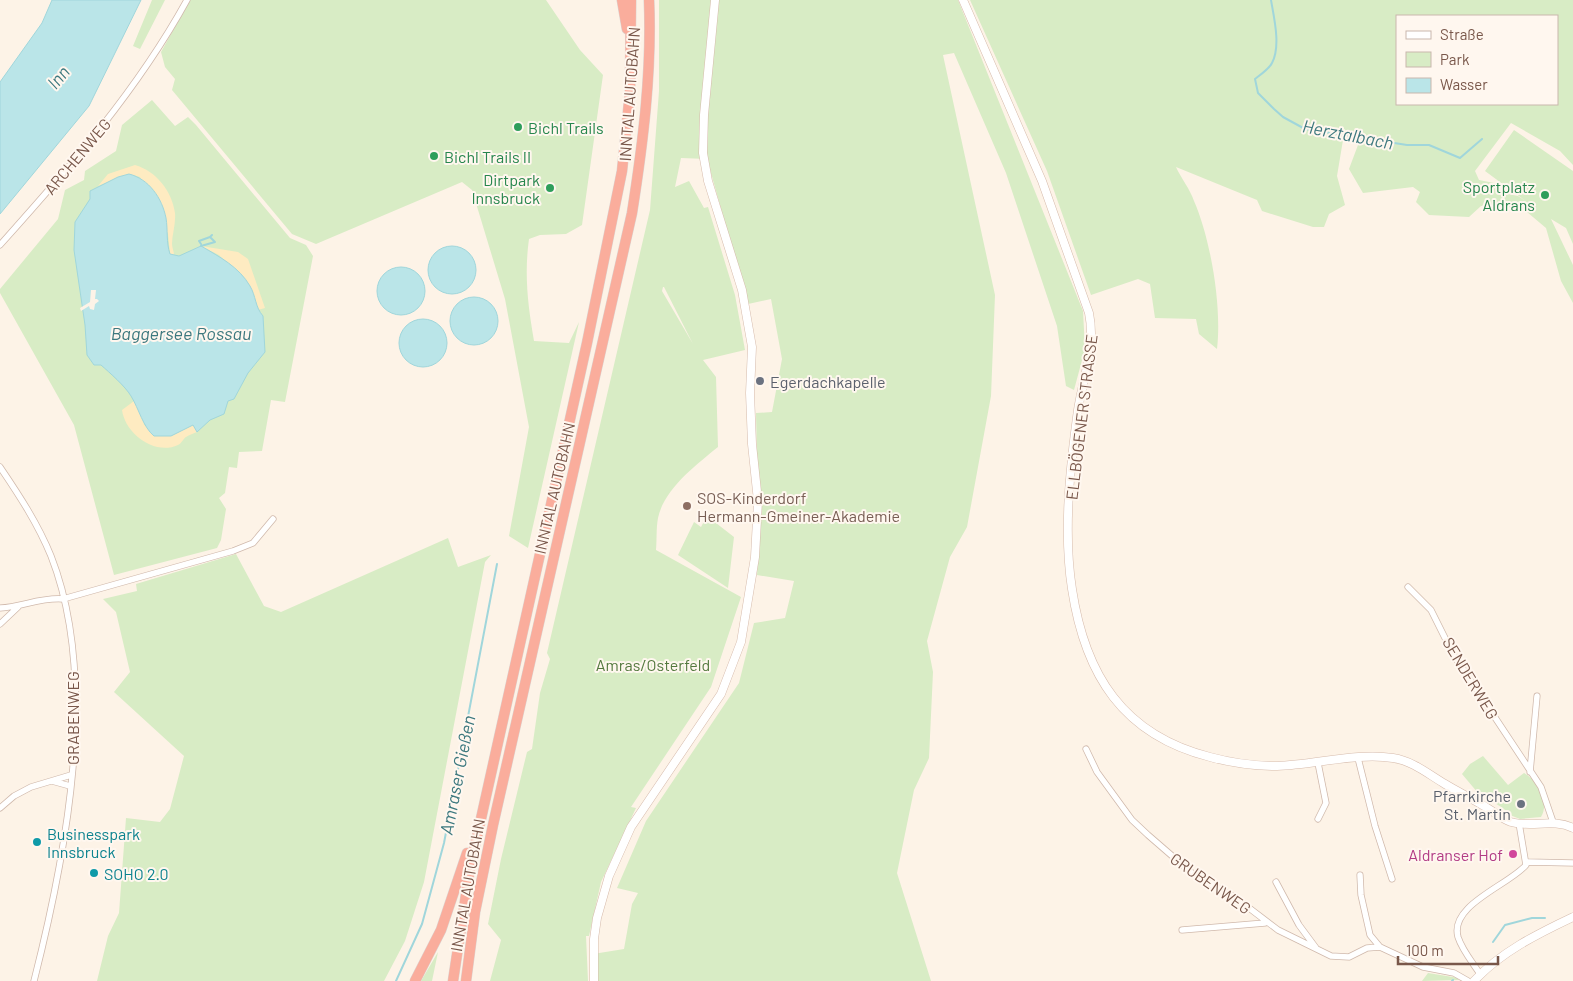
<svg xmlns="http://www.w3.org/2000/svg" width="1573" height="981" font-family="Barlow,sans-serif">
	<rect width="100%" height="100%" fill="#fdf3e7"/>
	<path fill="#d8ecc5" fill-rule="evenodd" d="M152,0H165L140,49L133,46Z
		M190,0H546L580,50L603,75L582,225L566,234L540,235L529,239C524,275 528,306 534,341L569,343L579,322L528,548L509,536L529,427L505,299L472,190L462,182L316,244L292,234L172,90L175,79L165,67L161,52Z
		M659,0H958L1083,311L1085,349L1074,390L1066,386L1057,326L1006,173L954,53L943,55L995,295L991,396L967,527L950,557L927,641L933,672L929,758L914,790L897,873L931,981H595L593,954L624,949L632,904L638,893L617,888L646,821L739,683L754,623L785,618L794,581L757,575L761,503L757,457L756,413L772,412L782,359L771,299L748,304L707,159L681,158L675,187L689,181L704,208L708,207L735,295L745,350L703,360L716,377L718,447C696,465 664,489 658,518C656,529 657,540 656,550L741,597L711,687L631,807L636,808L601,882L589,936H586L588,981H490L501,940L488,924L501,859L527,752L532,749L540,693L550,659L547,653L650,210L659,91ZM663,287H664L693,344L662,291Z
		M970,0H1573V165L1560,151L1511,123L1475,171L1479,180L1494,183L1503,193L1518,196L1527,202L1485,171L1514,130L1573,171V244L1566,228L1551,219L1573,265V303L1561,281L1546,228L1521,207C1508,209 1495,205 1481,206L1469,217L1429,215L1416,202L1420,192L1413,187L1363,193L1349,169L1358,145L1343,140L1337,176L1345,205L1329,214L1324,227H1313L1262,211L1257,200L1176,167C1181,178 1190,189 1194,201C1211,240 1222,307 1217,349L1199,334L1196,319L1155,318L1150,284L1138,279L1091,295L1047,171ZM1557,16V104H1397V16Z
		M152,100L175,126L188,117L196,125L290,238L306,245L313,256L285,402L271,400L262,451L239,452L237,468L229,467L225,493L219,498L226,509L221,540L217,548L114,575L74,425L0,293V289L58,219L65,190L84,180L85,171L116,151L122,125Z
		M707,516L734,537L728,588L678,555L694,522L701,527Z
		M448,538L458,567L491,555L485,562L424,882L405,941L384,981H97L108,936L119,913L126,818L160,822L170,809L184,756L114,692L130,672L116,612L103,599L137,591L136,584L236,554L264,606L281,612Z
		M1483,756L1508,785L1524,773C1538,781 1550,802 1541,817L1520,819L1510,815L1503,808L1478,793L1462,774L1470,764Z
		M438,952L432,981H421Z
		M1428,973L1459,978L1458,980L1422,981Z"/>
	<path fill="#feebc1" d="M135,165C156,171 172,191 175,213C176,224 172,234 172,244C172,248 174,251 174,255L170,254L168,234L140,177L129,174L98,186L108,174Z
		M201,246L238,252L248,259L265,308L258,310L250,286L219,255Z
		M134,401L143,417L144,425L171,436L193,424L197,432C194,433 189,435 186,437C183,439 182,443 178,445C154,456 125,433 122,410Z"/>
	<path fill="#bae5e8" stroke="#a0d6db" d="M52,0H141L89,106L0,214V82L42,23Z
		M129,174C149,179 162,198 166,218C168,230 166,242 170,254L179,256L201,246C220,257 239,267 250,286C256,296 255,307 263,316L265,352L248,373L234,399L228,401L224,414L210,420L197,432L193,425L171,436H154C143,427 139,409 131,396C125,386 110,373 101,365H94L87,355L85,325L74,250L75,222L90,199V191L118,177Z
		M428 270a24 24 0 1 1 48 0a24 24 0 1 1-48 0Z
		M377 291a24 24 0 1 1 48 0a24 24 0 1 1-48 0Z
		M450 321a24 24 0 1 1 48 0a24 24 0 1 1-48 0Z
		M399 343a24 24 0 1 1 48 0a24 24 0 1 1-48 0Z"/>
	<path fill="#fdf3e7" d="M91,290H96L95,299H97L99,301L95,304L94,310L90,309L89,306L81,311L80,308L90,302Z"/>
	<g fill="none" stroke-linecap="round" stroke-linejoin="round">
		<path stroke="#a0d6db" stroke-width="2" d="M1271,0C1274,18 1281,46 1272,63C1269,69 1260,75 1255,79L1258,93L1274,109L1283,117L1305,129L1407,145H1429L1460,158L1482,139
			M201,244L199,241L210,237
			M201,246L215,242L210,237L212,235
			M1493,942L1505,925L1532,918H1545
			M396,981L422,924L444,843L497,564
			M1452,981L1453,980"/>
		<g stroke="#d0b9ac" stroke-width="7">
			<path id="minor" d="M0,245C69,168 137,91 187,0
				M0,467C19,495 38,524 51,556C100,681 66,855 34,981
				M1408,587L1431,610L1453,654L1541,787L1553,822
				M0,608C22,607 41,597 63,599L233,551L253,543L273,519
				M0,624L18,607
				M1086,749L1097,772L1132,820L1148,835L1193,874L1236,898L1278,930L1331,956L1349,957L1367,948L1380,947L1423,967L1454,973L1468,981
				M1358,758L1375,826L1392,879
				M1318,763L1326,803L1318,819
				M1530,772L1537,696
				M52,781L70,786
				M0,808L14,796L31,787L71,775
				M1528,862L1573,863
				M1360,875L1361,895L1370,935L1380,947
				M1276,882L1299,925L1316,948
				M1182,930L1265,923
				M1480,974C1473,963 1462,950 1458,937C1449,905 1509,885 1526,865L1519,823"/>
		</g>
		<g stroke="#d6bbac" stroke-width="9">
			<path id="secondary" d="M963,0L1042,181L1089,313C1096,347 1083,377 1078,410C1070,468 1063,531 1072,589C1085,675 1123,735 1210,757C1232,763 1255,766 1277,766C1314,765 1358,752 1393,758C1413,761 1428,774 1445,784C1458,792 1471,798 1484,806C1493,811 1502,819 1511,822C1532,828 1553,818 1573,828
				M594,981V939L597,918L609,876L631,827L721,694L741,642L755,557L758,501L752,444L750,393L752,347L742,290L708,181L703,153L704,115L715,0
				M1474,981C1501,952 1537,934 1573,917"/>
		</g>
		<g stroke="#dcd3d0" stroke-width="11">
			<path id="motorway" d="M622,0L627,29
				M415,981L441,930L467,853
				M453,981L470,868L587,343L622,171L630,92L631,0
				M466,981L475,912L493,825L632,213C643,143 652,72 649,0"/>
		</g>
		<use href="#minor" stroke="#fff" stroke-width="5.5"/>
		<use href="#secondary" stroke="#fff" stroke-width="8"/>
		<use href="#motorway" stroke="#faad9c" stroke-width="10"/>
	</g>
	<g fill="#2e9e5b" stroke="#fff7ef" stroke-width="2">
		<circle cx="518" cy="127" r="5"/>
		<circle cx="434" cy="156" r="5"/>
		<circle cx="550" cy="188" r="5"/>
		<circle cx="1545" cy="195" r="5"/>
	</g>
	<g fill="#6b7280" stroke="#fff7ef" stroke-width="2">
		<circle cx="760" cy="381" r="5"/>
		<circle cx="1521" cy="804" r="5"/>
	</g>
	<circle fill="#8d6e63" stroke="#fff7ef" stroke-width="2" cx="687" cy="506" r="5"/>
	<g fill="#0f9aa8" stroke="#fff7ef" stroke-width="2">
		<circle cx="37" cy="842" r="5"/>
		<circle cx="94" cy="873" r="5"/>
	</g>
	<circle fill="#d1479c" stroke="#fff7ef" stroke-width="2" cx="1513" cy="854" r="5"/>
	<g text-anchor="middle" dominant-baseline="central" stroke-width="4" stroke-linejoin="round" paint-order="stroke">
		<g font-size="16" fill="#79574a" stroke="#fff7ef">
			<text transform="translate(629 94) rotate(-86)">INNTAL AUTOBAHN</text>
			<text transform="translate(77 156) rotate(-50)">ARCHENWEG</text>
			<text transform="translate(1081 417) rotate(-83)">ELLBÖGENER STRASSE</text>
			<text transform="translate(554 488) rotate(-77)">INNTAL AUTOBAHN</text>
			<text transform="translate(1471 678) rotate(59)">SENDERWEG</text>
			<text transform="translate(72 718) rotate(-90)">GRABENWEG</text>
			<text transform="translate(1211 883) rotate(35)">GRUBENWEG</text>
			<text transform="translate(467 885) rotate(-80)">INNTAL AUTOBAHN</text>
		</g>
		<g font-size="16" fill="#27864d" stroke="#fff7ef" text-anchor="start">
			<text x="528" y="127">Bichl Trails</text>
			<text x="444" y="156">Bichl Trails II</text>
			<text x="540" y="179" text-anchor="end">Dirtpark<tspan x="540" dy="18">Innsbruck</tspan></text>
			<text x="1535" y="186" text-anchor="end">Sportplatz<tspan x="1535" dy="18">Aldrans</tspan></text>
		</g>
		<g font-size="16" fill="#5b616d" stroke="#fff7ef" text-anchor="start">
			<text x="770" y="381">Egerdachkapelle</text>
			<text x="1511" y="795" text-anchor="end">Pfarrkirche<tspan x="1511" dy="18">St. Martin</tspan></text>
		</g>
		<g font-size="16" fill="#785e54" stroke="#fff7ef" text-anchor="start">
			<text x="697" y="497">SOS-Kinderdorf<tspan x="697" dy="18">Hermann-Gmeiner-Akademie</tspan></text>
		</g>
		<g font-size="16" fill="#54793e" stroke="#fff7ef">
			<text x="653" y="664">Amras/Osterfeld</text>
		</g>
		<g font-size="16" fill="#0d838f" stroke="#fff7ef" text-anchor="start">
			<text x="47" y="833">Businesspark<tspan x="47" dy="18">Innsbruck</tspan></text>
			<text x="104" y="873">SOHO 2.0</text>
		</g>
		<g font-size="16" fill="#b23c85" stroke="#fff7ef" text-anchor="end">
			<text x="1503" y="854">Aldranser Hof</text>
		</g>
		<g font-size="18" font-style="italic" fill="#3c787e" stroke="#fff7ef">
			<text transform="translate(58 77) rotate(-50)">Inn</text>
			<text transform="translate(1348 134) rotate(11)">Herztalbach</text>
			<text x="181" y="333">Baggersee Rossau</text>
			<text transform="translate(457 775) rotate(-79)">Amraser Gießen</text>
		</g>
	</g>
	<rect x="1396" y="15" width="162" height="90" fill="#fff7ef" stroke="#c9b7ad"/>
	<rect x="1406" y="31" width="25" height="8" fill="#ffffff" stroke="#c9b7ad"/>
	<text x="1440" y="40" font-size="15" fill="#79574a">Straße</text>
	<rect x="1406" y="52" width="25" height="15" fill="#d8ecc5" stroke="#c9b7ad"/>
	<text x="1440" y="65" font-size="15" fill="#79574a">Park</text>
	<rect x="1406" y="78" width="25" height="15" fill="#bae5e8" stroke="#c9b7ad"/>
	<text x="1440" y="90" font-size="15" fill="#79574a">Wasser</text>
	<path d="M1398 956v8h100v-8" fill="none" stroke="#79574a" stroke-width="2.5"/>
	<text x="1406" y="956" font-size="15" fill="#79574a" stroke="#fff7ef" stroke-width="4" paint-order="stroke">100 m</text>
</svg>
